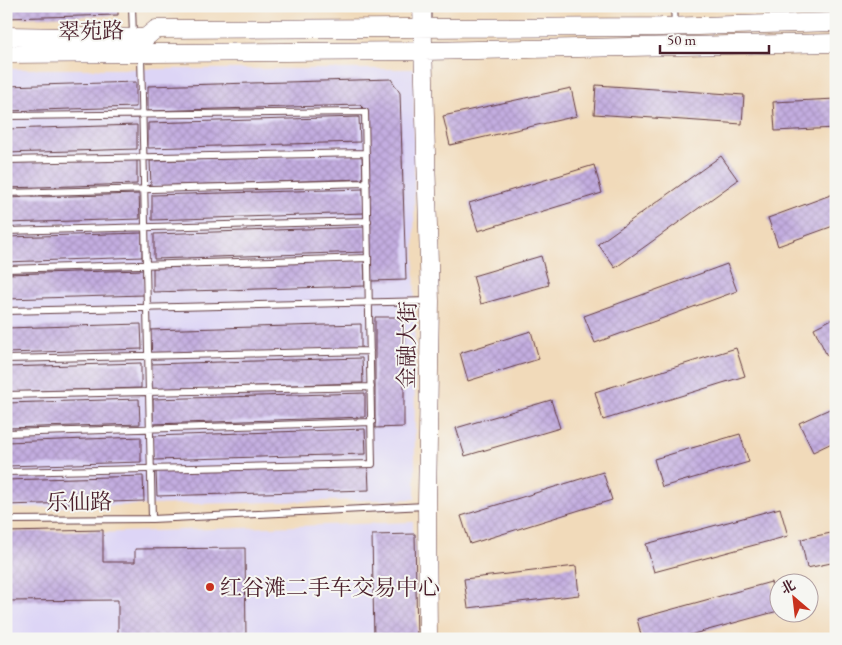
<svg xmlns="http://www.w3.org/2000/svg" width="842" height="645" font-family="'EB Garamond','Noto Serif SC',serif">
	<defs>
		<pattern id="building-cross-hatch" width="8" height="8" patternUnits="userSpaceOnUse" patternTransform="scale(1.25)"><rect width="8" height="8" fill="#c3ade0"/><path d="M0 0l8 8M0 8l8-8" fill="none" stroke="#a994c0"/></pattern>
	</defs>
	<rect width="100%" height="100%" fill="#f6f6f2"/>
	<filter id="ink" filterUnits="userSpaceOnUse"><feTurbulence type="fractalNoise" baseFrequency=".02" numOctaves="2"/><feDisplacementMap in="SourceGraphic" scale="10" xChannelSelector="R" yChannelSelector="G"/><feConvolveMatrix kernelMatrix="1 2 1 2 8 2 1 2 1" color-interpolation-filters="sRGB"/></filter>
	<filter id="wash" filterUnits="userSpaceOnUse"><feTurbulence type="fractalNoise" baseFrequency=".0096" numOctaves="4" result="noise"/><feDisplacementMap in="SourceGraphic" scale="20" xChannelSelector="R" yChannelSelector="G"/><feGaussianBlur stdDeviation="1.12" result="paint"/><feColorMatrix in="noise" values="0 0 0 0 0 0 0 0 0 0 0 0 0 0 0 0 0 1.4 0 .05"/><feComposite in="paint" operator="in"/></filter>
	<g filter="url(#wash)">
		<rect width="100%" height="100%" fill="#f1daba"/>
		<path fill="#ddd5f6" d="M6,69H414L415,499L6,508Z
			M413,522V639H6V536Z"/>
		<g id="blocks">
			<path fill="url(#building-cross-hatch)" d="M6,6H118V15L6,18Z
				M391,79L400,93L406,280L371,281L366,111L360,105L148,111V86Z
				M136,82V107L6,111V86Z
				M596,85L744,95L742,124L594,114Z
				M571,88L577,116L450,145L443,116Z
				M836,99V128L775,131L773,102Z
				M359,117L360,142L148,148V123Z
				M137,125V149L6,153V129Z
				M362,155L363,179L151,186L150,161Z
				M721,156L738,180L615,268L598,244Z
				M137,159V184L6,188V163Z
				M594,165L602,193L478,231L469,203Z
				M363,189L364,213L152,220V195Z
				M836,193V225L778,246L768,218Z
				M139,194L140,219L6,223V198Z
				M365,227L366,252L154,259V234Z
				M142,233V257L6,262V237Z
				M541,256L549,285L481,304L473,276Z
				M364,261L365,286L153,292V268Z
				M727,264L737,291L595,343L584,316Z
				M143,270L144,295L6,299V274Z
				M375,317H404V427L375,428Z
				M836,317V352L827,356L814,328Z
				M141,324L142,349L6,353V328Z
				M361,324V349L150,355L149,330Z
				M531,331L539,359L468,381L460,353Z
				M736,348L745,376L603,420L595,392Z
				M362,358L363,383L151,389L150,364Z
				M141,363V388L6,392V367Z
				M365,393V417L153,424V399Z
				M139,399L140,424L6,428V403Z
				M551,400L560,428L465,456L456,428Z
				M836,406V441L813,452L799,423Z
				M365,429L366,454L154,460L153,436Z
				M740,434L749,462L662,487L654,459Z
				M141,437V462L6,466V442Z
				M368,465L369,490L157,496L156,471Z
				M603,472L612,500L470,544L461,516Z
				M143,476L144,501L6,505V480Z
				M780,508L788,536L654,572L646,544Z
				M103,530V562H135V549L245,548L246,639H118V600L6,601V532Z
				M836,532V562L807,568L801,539Z
				M415,534L417,639H374L372,535Z
				M576,566L579,595L468,608L464,579Z
				M771,582L778,611L675,639H642L637,619Z
				M836,603V615H835L833,604Z"/>
		</g>
	</g>
	<g filter="url(#ink)">
		<use href="#blocks" fill-opacity="0" stroke="#633b40" stroke-width="1"/>
		<g fill="none" stroke-linecap="round" stroke-linejoin="round">
			<g stroke="#633b40" stroke-width="8">
				<path id="lane" d="M132,6L133,36
					M674,6L675,25
					M141,55L152,519L426,506
					M6,116L365,112L372,464L6,472
					M6,160L366,153
					M6,193L367,183
					M6,231L368,221
					M6,269L368,258
					M6,311L430,301
					M6,359L370,351
					M6,395L371,387
					M6,433L372,422
					M6,520L152,519"/>
			</g>
			<g stroke="#633b40" stroke-width="19">
				<path id="secondary" d="M422,6L430,301L427,506L428,639
					M6,36L145,38L156,29L661,27L836,22
					M6,54L424,51L836,43"/>
			</g>
			<use href="#lane" stroke="#fff" stroke-width="6"/>
			<use href="#secondary" stroke="#fff" stroke-width="18"/>
		</g>
	</g>
	<circle fill="#c8321e" stroke="#f6f6f2" stroke-width="2" cx="210" cy="587" r="5"/>
	<g text-anchor="middle" dominant-baseline="central" stroke-width="4" stroke-linejoin="round" paint-order="stroke">
		<g font-size="22" fill="#4a1f2b" stroke="#f6f6f2">
			<text transform="translate(91 31) rotate(-1)">翠苑路</text>
			<text transform="translate(407 345) rotate(-89)">金融大街</text>
			<text transform="translate(79 502) rotate(-1)">乐仙路</text>
		</g>
		<g font-size="22" fill="#4a1f2b" stroke="#f6f6f2" text-anchor="start">
			<text x="220" y="587">红谷滩二手车交易中心</text>
		</g>
	</g>
	<rect width="842" height="645" fill="none" stroke="#f6f6f2" stroke-width="25"/>
	<g transform="translate(794 598) rotate(332)"><circle r="24" fill="#f6f6f2" stroke="#b1a0a2"/>
	<path d="M0-4L9 19L0 12L-9 19Z" fill="#c8321e"/>
	<text y="-8" font-size="14" font-weight="bold" text-anchor="middle" fill="#4a1f2b">北</text>
	</g>
	<path d="M660 45v8h109v-8" fill="none" stroke="#4a1f2b" stroke-width="2.5"/>
	<text x="667" y="45" font-size="15" fill="#4a1f2b" stroke="#f6f6f2" stroke-width="4" paint-order="stroke">50 m</text>
</svg>
